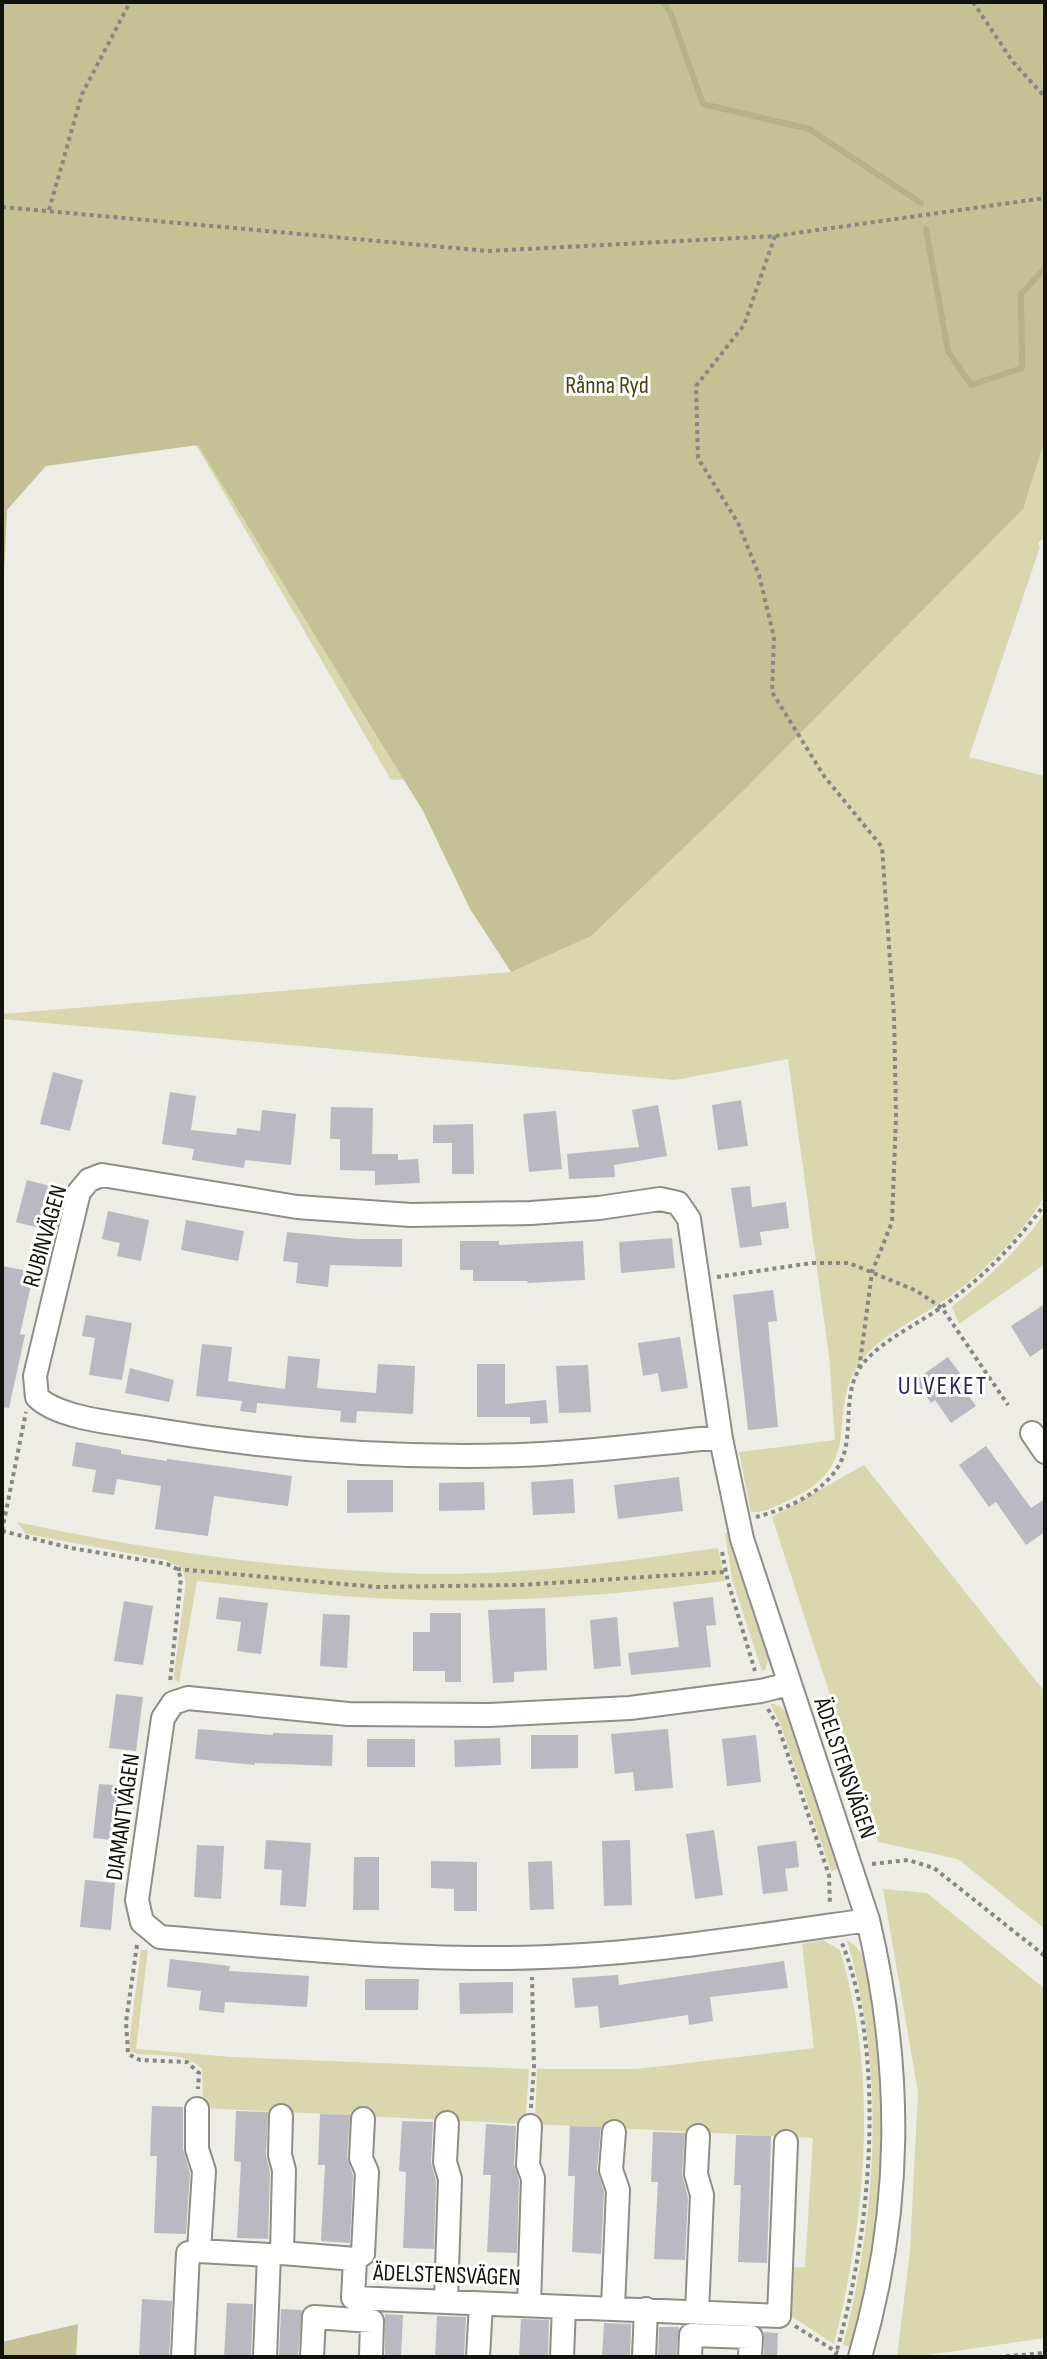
<svg xmlns="http://www.w3.org/2000/svg" width="1047" height="2359" font-family="'Sofia Sans Condensed',sans-serif">
	<rect width="100%" height="100%" fill="#edede5"/>
	<path fill="#dad7af" d="M2,2H1045V537L1038,543L1040,547L969,757L1045,776V1196C1019,1238 980,1277 939,1304C913,1321 880,1336 861,1361C823,1413 869,1463 791,1499C778,1505 766,1513 751,1512L739,1452L835,1440L829,1356L788,1059L675,1080L2,1019V1014L511,972L572,770L391,780L68,225Z
		M1045,1212V1264L959,1324L952,1307C987,1278 1020,1250 1045,1212Z
		M864,1465L1045,1692V1929L958,1859L878,1842L772,1517Z
		M17,1522C149,1551 297,1571 433,1574C528,1575 624,1561 718,1548L725,1581C609,1596 490,1605 373,1598C314,1595 256,1587 197,1581L179,1683L175,1680L174,1674L186,1582L182,1568L166,1560L26,1534Z
		M730,1532L769,1657L765,1670L762,1671L732,1579L725,1533Z
		M770,1703L781,1707L788,1714L840,1868L831,1871L781,1726Z
		M883,1889L927,1893L1045,1989V2338L914,2357H897L910,2251L918,2092Z
		M823,1940L840,1950C879,2079 866,2215 834,2344L785,2312L784,2268L805,2267L813,2138L535,2124L537,2069H637L814,2048L802,1944Z
		M847,1940C872,1953 870,1987 874,2012C890,2134 880,2228 853,2348L843,2345C877,2213 886,2073 847,1940Z
		M141,1950H148L136,2049L231,2057L529,2069L525,2124L203,2108L202,2069C186,2052 159,2056 137,2054L130,2051L129,2043Z"/>
	<path fill="#c5c195" d="M2,2H1045V439L1023,509L743,791L591,936L511,972L470,909L423,811L198,445L46,466L7,510L2,617Z
		M78,2324L76,2357H2V2342Z"/>
	<g fill="none" stroke-linecap="round" stroke-linejoin="round">
		<path stroke="#b6b286" stroke-width="6" d="M664,2L671,14L703,104L809,129L921,203
			M926,229L948,351L971,385L1022,368L1021,294L1045,268"/>
	</g>
	<path fill="#bab9c1" d="M53,1072L83,1080L70,1131L40,1124Z
		M170,1092L196,1096L191,1130L236,1135L237,1128L260,1131L262,1110L296,1114L291,1165L245,1160L244,1168L192,1160L194,1149L162,1144Z
		M741,1100L748,1146L718,1150L712,1105Z
		M658,1105L667,1156L614,1165L615,1177L569,1179L567,1154L639,1147L632,1110Z
		M331,1107L373,1108L372,1154H398V1160L418,1159L420,1183L375,1185V1171L340,1170V1139H330Z
		M556,1111L562,1169L529,1172L523,1114Z
		M473,1124L474,1174H452V1143H433V1125Z
		M27,1180L58,1188L47,1230L16,1222Z
		M750,1186L752,1207L786,1202L789,1228L760,1232L762,1245L740,1248L731,1188Z
		M108,1211L149,1220L141,1261L117,1256L120,1243L102,1239Z
		M186,1220L244,1231L238,1261L181,1250Z
		M287,1232L356,1239H402V1267L330,1265L328,1287L296,1283L298,1263L283,1261Z
		M672,1238L675,1268L621,1273L619,1242Z
		M460,1241H499V1245L583,1241L585,1280L528,1283L527,1281H473V1270H460Z
		M2,1266L34,1272L20,1334L25,1335L9,1408L2,1407Z
		M773,1290L777,1321L768,1322L778,1427L748,1430L733,1295Z
		M1045,1304V1347L1030,1357L1011,1326Z
		M86,1315L132,1323L122,1380L89,1375L95,1338L82,1336Z
		M680,1337L688,1388L661,1392L658,1373L643,1376L638,1343Z
		M202,1344L232,1347L228,1381L285,1389L288,1356L320,1359L317,1388L376,1393L378,1364L415,1366L413,1414L357,1411L356,1423L340,1422L341,1411L257,1403L256,1413L240,1411L242,1401L196,1396Z
		M948,1357L964,1379L959,1383L976,1406L951,1423L935,1400L931,1403L915,1380Z
		M477,1364H505V1404L546,1400L548,1423L530,1424V1417H477Z
		M588,1365L591,1412L559,1413L556,1366Z
		M130,1368L174,1380L169,1402L125,1393Z
		M76,1442L121,1450V1454L167,1461V1459L292,1476L288,1506L214,1496L208,1536L155,1529L161,1486L117,1479L114,1495L92,1492L96,1470L72,1466Z
		M986,1446L1031,1508L1045,1499V1532L1026,1545L996,1502L989,1507L959,1465Z
		M679,1477L683,1511L618,1519L614,1485Z
		M573,1479L575,1513L533,1515L531,1482Z
		M347,1480H393V1512L347,1513Z
		M484,1482L485,1510L439,1511V1483Z
		M219,1597L268,1603L261,1654L237,1651L241,1622L216,1619Z
		M713,1597L716,1625L706,1626L711,1667L631,1675L628,1653L679,1647L673,1602Z
		M124,1601L153,1606L143,1665L114,1661Z
		M545,1608L547,1670L514,1672V1682L493,1683L488,1610Z
		M430,1613H461V1682H445V1671H413V1632H430Z
		M323,1614L350,1615L347,1668L320,1666Z
		M617,1617L621,1666L594,1669L590,1620Z
		M116,1694L143,1697L136,1751L109,1748Z
		M198,1729L273,1735V1733L333,1735L332,1766L255,1763V1765L195,1759Z
		M668,1729L673,1788L635,1791L633,1772L615,1774L611,1734Z
		M531,1735H578V1768L531,1769Z
		M756,1735L761,1782L727,1786L722,1739Z
		M500,1738L501,1765L455,1767L454,1740Z
		M367,1739H415V1767H367Z
		M99,1784L129,1786L123,1841L93,1838Z
		M714,1830L723,1895L695,1899L686,1834Z
		M266,1840L311,1843L306,1907L280,1905L282,1870L264,1869Z
		M630,1840L632,1905L604,1906L602,1841Z
		M796,1841L799,1867L785,1869L788,1891L763,1894L757,1846Z
		M197,1845L224,1846L221,1899L194,1897Z
		M354,1857H379V1910H353Z
		M431,1861L477,1862V1911H454V1889L431,1888Z
		M552,1861L554,1909L530,1910L528,1862Z
		M85,1880L115,1883L111,1930L80,1927Z
		M170,1959L230,1966L229,1971L309,1976L307,2007L225,2002L224,2013L199,2010L201,1991L167,1987Z
		M784,1961L788,1988L710,1997L713,2021L689,2025L688,2015L600,2028L598,2006L575,2008L572,1978L618,1975L619,1985Z
		M365,1979H419L418,2010H365Z
		M513,1982V2013L460,2014L459,1983Z
		M152,2106L183,2107V2149L190,2173L186,2234L154,2233L157,2156H150Z
		M236,2111L268,2112L266,2155L270,2172L268,2239L237,2238L241,2162L234,2161Z
		M320,2114L350,2115L347,2157L353,2175L350,2243L321,2241L325,2165H318Z
		M402,2121L433,2122L431,2162L436,2181L434,2249L403,2248L406,2172L399,2171Z
		M486,2124L516,2126L514,2164L519,2180L517,2253L487,2252L491,2175H483Z
		M570,2126L601,2127L597,2169L604,2192L601,2254L572,2252L575,2176H568Z
		M653,2132L685,2133L682,2174L688,2197L685,2260L654,2259L658,2182H651Z
		M736,2135L771,2136L767,2263L738,2262L741,2185H734Z
		M142,2299L172,2301L169,2357H139Z
		M227,2303L253,2304L251,2357H224Z
		M281,2309L302,2310L298,2357H279Z
		M385,2314L403,2315L401,2357H385Z
		M437,2316L466,2317L464,2357H435Z
		M521,2319L549,2320L548,2357H519Z
		M604,2323L631,2324L630,2357H602Z
		M659,2327H679L676,2357H658Z
		M764,2332L778,2333L777,2357H764Z"/>
	<g fill="none" stroke-linecap="round" stroke-linejoin="round">
		<g stroke="#8e8e86" stroke-width="26">
			<path id="minor" d="M1032,1433L1045,1452
				M721,1439H701C641,1445 580,1453 520,1455C395,1459 268,1449 145,1428C115,1423 58,1418 37,1397L35,1376L79,1192L89,1180L102,1175L297,1207L411,1215L531,1213L599,1208L660,1199L678,1203L689,1219L721,1439L742,1539L868,1920C903,2068 903,2210 860,2357
				M789,1684L761,1691L630,1708L489,1715L348,1714L188,1698L173,1703L163,1718L137,1900L142,1922L160,1937C269,1946 379,1958 488,1958C615,1959 743,1938 868,1920
				M197,2109V2149L204,2171L199,2251
				M281,2116L280,2155L284,2170L282,2253
				M355,2259L363,2254L367,2172L361,2158L363,2119
				M446,2300L450,2179L445,2162L447,2123
				M529,2305L533,2178L528,2165L530,2126
				M613,2307L618,2190L611,2170L614,2132
				M697,2313L702,2195L696,2174L698,2136
				M183,2357L188,2253L199,2251L269,2255L282,2253L355,2259L353,2298L779,2316L786,2142
				M265,2357L269,2255
				M312,2357L314,2317L372,2321L371,2357
				M478,2357L481,2304
				M562,2357L564,2307
				M644,2357L646,2309
				M690,2357L691,2335L751,2337L750,2357"/>
		</g>
		<path stroke="#878781" stroke-width="4" stroke-dasharray="4 4" stroke-linecap="butt" d="M973,2L1013,62L1045,97
			M2,207L488,251L775,236L1045,198
			M49,210L82,94L130,2
			M775,236L744,325L696,386L698,458L738,523L759,575L774,637L772,692L824,776L882,847L894,1016L896,1116L892,1222L872,1272L859,1370
			M717,1277L812,1263H849L917,1291L942,1308L1008,1405
			M756,1517C790,1508 836,1488 845,1450C851,1424 845,1395 858,1371C874,1343 921,1323 946,1304C988,1273 1013,1246 1045,1204
			M2,1531L71,1548L167,1564L177,1569L181,1578L170,1682
			M2,1531L26,1412
			M722,1552L728,1582L755,1671
			M177,1569L377,1587L519,1585L725,1572
			M768,1709L778,1726L829,1875L830,1905
			M872,1864L908,1860L934,1868L1045,1956
			M137,1945L126,2022L128,2054L140,2060L187,2062L199,2073L198,2089
			M531,2108L534,2068L532,1977
			M795,2326L838,2353
			M835,2357C870,2239 888,2059 842,1943
			M998,2357L1045,2353"/>
		<use href="#minor" stroke="#fff" stroke-width="22"/>
	</g>
	<g text-anchor="middle" dominant-baseline="central" stroke-width="6" stroke-linejoin="round" paint-order="stroke">
		<g font-size="24" fill="#48430b" stroke="#fffffe">
			<text x="607" y="385">Rånna Ryd</text>
		</g>
		<g font-size="24" fill="#12120f" stroke="#fffffe">
			<text transform="translate(45 1236) rotate(-74)">RUBINVÄGEN</text>
			<text transform="translate(845 1768) rotate(71)">ÄDELSTENSVÄGEN</text>
			<text transform="translate(123 1817) rotate(-82)">DIAMANTVÄGEN</text>
			<text transform="translate(447 2275) rotate(2)">ÄDELSTENSVÄGEN</text>
		</g>
		<g font-size="26" letter-spacing="2" fill="#342560" stroke="#fffffe">
			<text x="943" y="1386">ULVEKET</text>
		</g>
	</g>
	<rect width="1047" height="2359" fill="none" stroke="#12120f" stroke-width="8"/>
</svg>
